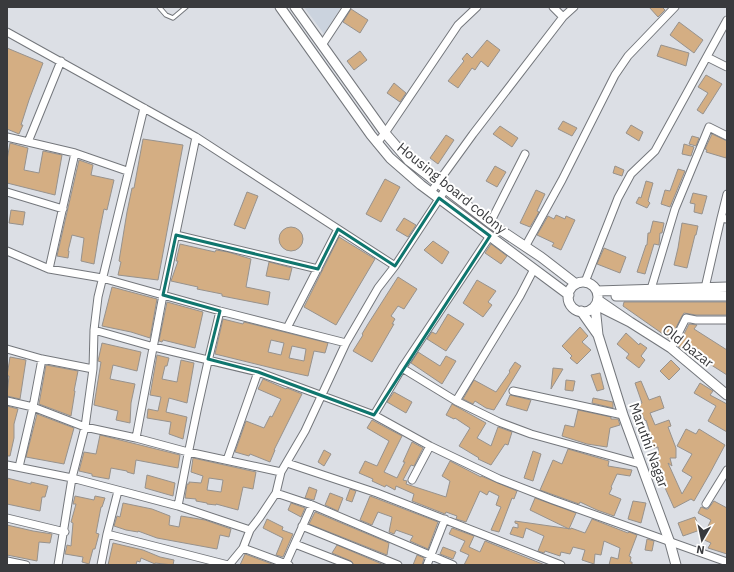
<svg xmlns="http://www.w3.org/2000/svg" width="734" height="572" font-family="'IBM Plex Sans',sans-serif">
	<rect width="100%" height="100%" fill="#dcdfe5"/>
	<path fill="#cbd3de" d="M304,7H341L324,34Z"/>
	<path fill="#d4ae83" stroke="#97928d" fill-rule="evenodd" d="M649,7H662L665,10L658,17Z
		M351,9L368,20L360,33L343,22Z
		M679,22L703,40L694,53L670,35Z
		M487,40L500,50L488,67L481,61L475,70L472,68L458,88L448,81L464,61L462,59L467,53L472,58Z
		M661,45L689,53L686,66L657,56Z
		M7,48L43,63L29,100L21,125H23L19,134L7,129Z
		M360,51L367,60L354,70L347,61Z
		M706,75L722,84L703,114L697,110L708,93L698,87Z
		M394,83L406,93L400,102L387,93Z
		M563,121L577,128L572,136L558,129Z
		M631,125L643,132L639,141L626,133Z
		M500,126L518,138L512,147L493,134Z
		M712,134L727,141V154L726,158L706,152L707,150L705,149Z
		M446,135L454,140L438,164L430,158Z
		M692,136L699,138L696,146L689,144Z
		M143,139L183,145L158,280L118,275L121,262L119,261L127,212L132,188H134Z
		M10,143L28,148L24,170L39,173L43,151L62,155L55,195L7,183V160Z
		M684,144L694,147L691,156L682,154Z
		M79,160L93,165L91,175L114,180L107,210L104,209L99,234L94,264L81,261L84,238L72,235L68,251H69L68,258L57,256Z
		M495,166L506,172L497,187L486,181Z
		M615,166L624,170L622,176L613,173Z
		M678,169L685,171L670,207L661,204L665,190L670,191Z
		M385,179L400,187L381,222L366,214Z
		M646,181L653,183L648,201L650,203L647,208L636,203L639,197L641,198Z
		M536,190L545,194L537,211L539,212L530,227L520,223Z
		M247,192L258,196L245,229L234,225Z
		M693,193L707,196L702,214L694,212L695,204L690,203Z
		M11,210L25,212L23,225L9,223Z
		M556,215L565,219L566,216L575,220L561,250L552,246L554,243L537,235L548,216L554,219Z
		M404,218L416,225L408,237L396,230Z
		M653,221L664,223L662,233H660L659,245L654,244L645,274L637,272L646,245H647L648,233H650Z
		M682,223L698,226L696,235H695L687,268L674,265L678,248Z
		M279 239a12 12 0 1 1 24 0a12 12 0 1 1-24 0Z
		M339,237L375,259L336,325L304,307Z
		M433,241L449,252L442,264L424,250Z
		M180,244L215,252L216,250L228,252L251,259L246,287L270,292L268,305L222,296V294L197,289L198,287L171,281L178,261H176Z
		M491,244L507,256L501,264L485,253Z
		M604,248L626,257L620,273L597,264Z
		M269,262L292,268L289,280L266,276Z
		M398,277L417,289L404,309L398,306L391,316L395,319L392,324H394L372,362L353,351L363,335L362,334L368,324Z
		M477,280L496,291L488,302L492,305L483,317L463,303Z
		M112,287L157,299L150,338L131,332L102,326Z
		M167,302L203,312L195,348L163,340L162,342L159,341Z
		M624,302H727V315H696L684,313L682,316L670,339L623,306Z
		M448,314L464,324L446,351L427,339L432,332L436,334Z
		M223,319L243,324L244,322L328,343L325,353L314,351L308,376L276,369L215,354ZM271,340L284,343L281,355L268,352ZM292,346L306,349L304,361L289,358Z
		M689,324L697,325L694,329L727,350V375L705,361L704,363L678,346Z
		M580,327L588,336L582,342L591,350L577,364L570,358L572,356L562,346Z
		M626,333L639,345L640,343L647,348L641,356L645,360L639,368L626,358L629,354L617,344Z
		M102,343L141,352L137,371L113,365L110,379L135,384L131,403L130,423L116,420L118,411L94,405L101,362L98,361Z
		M418,352L440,366L446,356L456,361L442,384L411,363Z
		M157,355L169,358L167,366H165L162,379L177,382L181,360L194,363L187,403L169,398L166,412L187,417L183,439L169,434L171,422L147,418L148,409L158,411L161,397L150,395Z
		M10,357L26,360L20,399L7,396L9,376H7Z
		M671,360L680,369L669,380L660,371Z
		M515,362L521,366L494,410L486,408L475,401L473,404L463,399L474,380L496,392L510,372L509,371Z
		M46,365L78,371L74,391H75L71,416L39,404Z
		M553,368L563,369L551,389Z
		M600,373L604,389L597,391L591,375Z
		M263,379L286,389L287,388L302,394L274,450H275L270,462L250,454L249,456L235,452L246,421L264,428L270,416L272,417L281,399L258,389Z
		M566,380L575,381L573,391L565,390Z
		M641,381L649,400L660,396L664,408L650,413L655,425L669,420L671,426L668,427L676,448V458H670L672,466L668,463L682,494L692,477L682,471L692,454L677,446L686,429L696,434L699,429L725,445L709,475L694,501L691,499L674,508L662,481L661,476H662L659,464L658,447L654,448L650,436H651L646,420L645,421L638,404L642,403L635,383Z
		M700,383L713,391L710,395L727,404V432L708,421L716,406L694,393Z
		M394,392L412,402L406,413L387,402Z
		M510,395L531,400L527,411L506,405Z
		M593,398L613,402V408L592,403Z
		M452,404L486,423L477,438L491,446L498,427L512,432L508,445L505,444L491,465L478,459L479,458L459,446L470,428L455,418L454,419L446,415Z
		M7,406L18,409L14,424V438L10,456H7Z
		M578,410L611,417V419H618L620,425L610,428L607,447L587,444L562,436L565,425L574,427Z
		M37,414L74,428L64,464L26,457Z
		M372,420L402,436L384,472L397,478L405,462H403L412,442L423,448L414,466L411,465L403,480L407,481L406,484L446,497L450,481L442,476L450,461L481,477V476L517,491L514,499L512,498L499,532L491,530L501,507L496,505L499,496L489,491L487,495L480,491L466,522L456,519L457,516L446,512L445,514L412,501L414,494L396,486L395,490L386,485L385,487L372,481L373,479L359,473L365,461L377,466L389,441L367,428Z
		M100,435L180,455L178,468L136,460L134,474L127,472V471L111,468L109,479L92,476V474L79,471L84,452L96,454Z
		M568,449L609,461L608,466L632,470L630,476L617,474L611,487L612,488L609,494L621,499L614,516L597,510L580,502L579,504L540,490L553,460L562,464Z
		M324,450L331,454L324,466L318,462Z
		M533,451L541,454L533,481L524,478Z
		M193,458L256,472L253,489L243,487L238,510L216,504V505L207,504V503L196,501V499L185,498L187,484H189V482L201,483L203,476L191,472ZM209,478L223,480L221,492L207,490Z
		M147,475L175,483L173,496L145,488Z
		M7,478L31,484V482L48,486L45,497H42L40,511L7,504Z
		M309,487L317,490L314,500L305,498Z
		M350,489L356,491L352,502L346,500Z
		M330,493L343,498L338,511L325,505Z
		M75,496L94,500L95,496L105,498L102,507H101L96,533L99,534L95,549H93L89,564L82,562L83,557L65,554L67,545L71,546L73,523L71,522L76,504H73Z
		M370,496L438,522L428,549L410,541L413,536L396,530L394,534L389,532L392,517L378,512L372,525L360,520Z
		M535,498L576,513L569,529L530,510Z
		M633,501L646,503L641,523L628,519Z
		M714,501L727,508V554L708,548L711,543L702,539L711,520L698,513L701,507L706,509H708Z
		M123,503L152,509L170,516L169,525L179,527L181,516L205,520L231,529L229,537L220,535L217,549L157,538L138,531V532L126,530L114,526L117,516L120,517Z
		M291,503L305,508L301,517L288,510Z
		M315,512L389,543L387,555L309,524Z
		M695,517L700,530L683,536L678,523Z
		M267,519L283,527L282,530L293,534L283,557L276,555L283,538L263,528Z
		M592,519L628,533L629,532L637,535L629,556L631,557L630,562H632V565H609L611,557L618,559L620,548L604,541L601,555L595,554L594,564L582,560L585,550L573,547L570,554L561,552L560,556L545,551L544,553L538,551L544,536L526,528L523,538L510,534L513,527L518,528V524L515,523V521L571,529V528L585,533Z
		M7,525L33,531L52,534L50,543L39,542L37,561L7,555Z
		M452,528L474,536L469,547L480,552L485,541L545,565H464L469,555L460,551L465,541L449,534Z
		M647,539L654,541L652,551L645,550Z
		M113,543L143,550L160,557L174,560L173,565L155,563V564L141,558L140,562L137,561L136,565H108Z
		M337,545L384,565H354L351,561L332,553Z
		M443,547L456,552L453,559L440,554Z
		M245,554L272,564L274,565H240Z
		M417,555L424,558L422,565H413Z"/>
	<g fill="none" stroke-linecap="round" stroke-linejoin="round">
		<g stroke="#74777c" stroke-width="5.5">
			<path id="service" d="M159,7L166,15L173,18L186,7"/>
		</g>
		<g stroke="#74777c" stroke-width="9">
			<path id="minor" d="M553,7L563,17
				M7,32L196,137L395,266
				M322,45L347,7
				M707,57L727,67
				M7,137L75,153L127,171
				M28,142L61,61
				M377,143L385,133L458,25L477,7
				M7,192L63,209
				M431,192L473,134L563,17L574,7
				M721,218L727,194
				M490,223L525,154
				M176,235L318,269
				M525,247L562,180L615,75L628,56L675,7
				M7,251L49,269L102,278L220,311L346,343
				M49,269L75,153
				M585,282L618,198L631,174L655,151L727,20
				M705,288L721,218L727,219
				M651,289L675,209L709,127L727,136
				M287,328L338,229
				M94,330L154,347L258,372L374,415L430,446L499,479L553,500L727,562
				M671,348L686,318L696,320H727
				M7,349L42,359L93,369L94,330L98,297L144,108
				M402,368L456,401L499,422L531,434L640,464
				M513,391L623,415
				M7,401L33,407L85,427L136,438L188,452L281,472
				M456,401L520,296L534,269
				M374,415L402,368L490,236
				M136,438L163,295L196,137
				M227,460L258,372
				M287,463L377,493L561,565
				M7,465L72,478L178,506L250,530
				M19,467L33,407L42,359
				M412,480L430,446
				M276,493L312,505L453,565
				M706,504L727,470
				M178,506C190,441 204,376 220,311
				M7,518L65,532
				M302,526L398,565
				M107,534L228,565
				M295,544L349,565
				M243,548L289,565
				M7,561L26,565
				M286,563L312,505
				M58,565L72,478L85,427L93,369
				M101,565L107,534L118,491
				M229,565L243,548L250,530L260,517L276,493L281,472L305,431L346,343L378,288L395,266L445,190
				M427,565L445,519"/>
		</g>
		<g stroke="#74777c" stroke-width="11">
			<path id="tertiary" d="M280,7L371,135L390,158L421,185L569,295
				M295,7L385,133L409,161L490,223L541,257L576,284
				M568 297a15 15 0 1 1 30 0a15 15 0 1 1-30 0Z
				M597,291L727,287
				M616,296H727
				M596,305L630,322L598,300
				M581,311L598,335L595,306
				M630,322L671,348L727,395
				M598,335L623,415L670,543L676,565"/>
		</g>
		<use href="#service" stroke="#fff" stroke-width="3.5"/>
		<use href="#minor" stroke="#fff" stroke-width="7"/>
		<use href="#tertiary" stroke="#fff" stroke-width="9"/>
	</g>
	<path fill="none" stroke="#0f766e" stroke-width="3" stroke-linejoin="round" d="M439,198L490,236L374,415L258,372L208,359L220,311L163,295L176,235L318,269L338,229L395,266Z"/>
	<g text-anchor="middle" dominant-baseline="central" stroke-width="4" stroke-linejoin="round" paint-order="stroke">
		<g font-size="14" fill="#393a3d" stroke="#fff">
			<text transform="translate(452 188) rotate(39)">Housing board colony</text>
			<text transform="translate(688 346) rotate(38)">Old bazar</text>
			<text transform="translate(649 445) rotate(70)">Maruthi Nagar</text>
		</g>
	</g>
	<rect width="734" height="572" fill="none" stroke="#393a3d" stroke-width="16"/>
	<g transform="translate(702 540) rotate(189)" stroke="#ffffff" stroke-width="3" paint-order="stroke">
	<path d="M0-3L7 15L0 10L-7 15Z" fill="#393a3d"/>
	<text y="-6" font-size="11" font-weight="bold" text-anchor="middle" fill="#393a3d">N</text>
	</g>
</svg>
